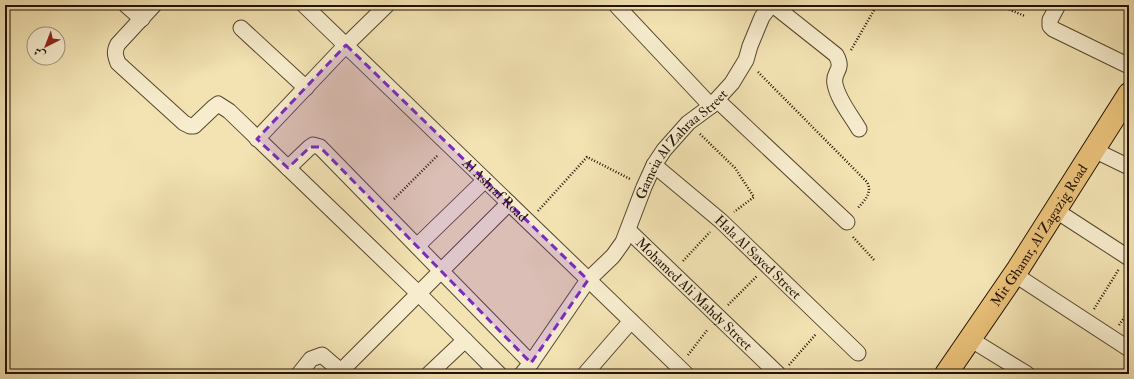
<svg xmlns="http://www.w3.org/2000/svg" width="1134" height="379" font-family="'IM FELL Double Pica',Amiri,serif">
	<rect width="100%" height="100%" fill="#f3e3b3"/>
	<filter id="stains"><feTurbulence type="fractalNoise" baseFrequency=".005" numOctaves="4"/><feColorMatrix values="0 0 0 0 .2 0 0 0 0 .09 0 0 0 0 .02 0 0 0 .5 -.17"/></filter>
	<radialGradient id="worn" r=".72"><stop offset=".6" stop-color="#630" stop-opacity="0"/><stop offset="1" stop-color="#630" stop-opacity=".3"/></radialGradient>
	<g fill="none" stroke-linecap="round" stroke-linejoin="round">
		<g stroke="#56462d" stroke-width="17">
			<g id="minor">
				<path d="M126,5L142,19"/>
				<path d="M154,5L118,44C114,51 115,55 118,63L184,123L190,126H194L214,107L218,104L229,111L419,294L499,374"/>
				<path id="s1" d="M304,5L686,374"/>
				<path d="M616,5L711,106"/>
				<path d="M773,5L836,55C845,71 832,71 835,84C838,100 851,115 859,129"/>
				<path d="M1058,5L1050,20V26L1053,29L1129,66"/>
				<path d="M241,28L306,88"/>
				<path d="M717,100L847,222"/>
				<path d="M257,139L346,45L387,5"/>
				<path d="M1094,150L1129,167"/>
				<path id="s2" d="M654,165L721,221L858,353"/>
				<path d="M288,168L310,147L313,145L320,147L531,363"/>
				<path d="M1055,210L1129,258"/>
				<path id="s3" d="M628,230L778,374"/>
				<path d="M417,246L485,180"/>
				<path d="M1014,274L1129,349"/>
				<path d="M970,339L1027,374"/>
				<path d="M341,371L509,203"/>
				<path d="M299,374L311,359L322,355L344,374"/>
				<path d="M429,374L465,340"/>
				<path id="s4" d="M522,374L531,363L588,280L613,256L623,242L644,187L654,165L664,150L688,123L711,106L732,83L746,60L750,46L762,17L771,5"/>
				<path d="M585,374L631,321"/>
			</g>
		</g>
		<g stroke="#221200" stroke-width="24">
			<g id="trunk">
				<path id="s5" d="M946,374L1018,269L1129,94"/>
			</g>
		</g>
		<path stroke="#221200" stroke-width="2.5" stroke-dasharray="1 2" stroke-linecap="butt" d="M998,5L1025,16
			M851,50L877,5
			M758,72L867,182C873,193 864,201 857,209
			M700,134L735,168L754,197L734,212
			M394,199L438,155
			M538,211L587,157L630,179
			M853,237L875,261
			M683,261L710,232
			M728,305L757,276
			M1094,309L1119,269
			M1119,325L1129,311
			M688,355L708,329
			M789,365L816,334"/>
		<use href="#minor" stroke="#f7edce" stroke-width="15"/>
		<use href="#trunk" stroke="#eac27a" stroke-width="22"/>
	</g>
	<path fill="#7b2cbf" fill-opacity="0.2" stroke="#7b2cbf" stroke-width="3" stroke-dasharray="8 5" stroke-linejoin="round" d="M346,45L588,280L531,363L320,147H310L288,168L257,139Z"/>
	<g text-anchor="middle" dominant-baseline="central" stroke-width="3.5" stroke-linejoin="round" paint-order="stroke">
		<g font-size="14" fill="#221200" stroke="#f7edce">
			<text stroke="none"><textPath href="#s4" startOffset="283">Gameia Al Zahraa Street</textPath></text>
			<text stroke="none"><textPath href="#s1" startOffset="266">Al Ashraf Road</textPath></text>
			<text stroke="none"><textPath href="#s5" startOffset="167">Mit Ghamr, Al Zagazig Road</textPath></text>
			<text stroke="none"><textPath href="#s2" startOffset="139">Hala Al Sayed Street</textPath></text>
			<text stroke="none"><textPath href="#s3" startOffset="92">Mohamed Ali Mahdy Street</textPath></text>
		</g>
	</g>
	<rect width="1134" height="379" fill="none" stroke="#f3e3b3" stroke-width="20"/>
	<rect x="6" y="6" width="1122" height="367" fill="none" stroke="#221200" stroke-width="2"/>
	<rect x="10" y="10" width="1114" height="359" fill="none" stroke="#221200"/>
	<g transform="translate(46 46) rotate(222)"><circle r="19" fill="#f7edce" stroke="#a2957c"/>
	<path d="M0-3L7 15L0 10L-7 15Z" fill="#8f2418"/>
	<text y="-6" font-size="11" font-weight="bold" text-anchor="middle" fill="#221200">ش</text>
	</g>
	<rect width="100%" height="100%" filter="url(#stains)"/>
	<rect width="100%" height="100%" fill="url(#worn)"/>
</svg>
